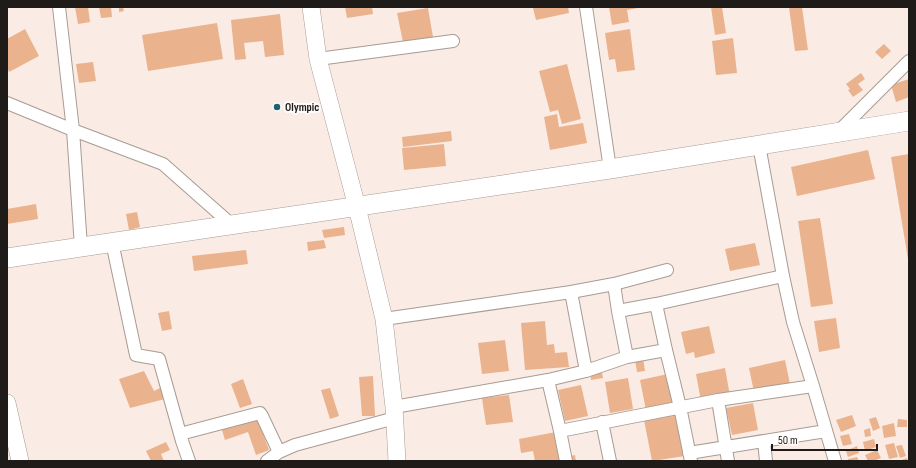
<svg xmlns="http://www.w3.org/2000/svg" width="916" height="468" font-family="'Sofia Sans Condensed',sans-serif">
	<rect width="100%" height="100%" fill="#faece4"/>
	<path fill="#ebb28e" d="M75,7H88L90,22L78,24Z
		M99,7H111L112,17L101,18Z
		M119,7H123L124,11L119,12Z
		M345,7H372L373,14L347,18Z
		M536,7H568L569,13L536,20L533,8Z
		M609,7H638V8L627,10L629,22L612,25Z
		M711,7H722L726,33L715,35Z
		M789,7H802L808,50L795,51Z
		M428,8L433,37L403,42L397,13Z
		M280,14L284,55L265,57L263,41L244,43L246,59L235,60L231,20Z
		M217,23L223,59L148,71L142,35Z
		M25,29L39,56L9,72L7,67V39Z
		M630,29L635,70L617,72L615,59L609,60L605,33Z
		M733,38L737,73L716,75L712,41Z
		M884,44L891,51L882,59L875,52Z
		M93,62L96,81L79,83L76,64Z
		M567,64L581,119L562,124L558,110L550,112L539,71Z
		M861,73L865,79L858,84L863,90L853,97L848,90L850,89L846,84Z
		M909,79V97L896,102L891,85Z
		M557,114L559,127L583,123L587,143L550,150L544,117Z
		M451,131L452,141L403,147L402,137Z
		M444,144L446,166L404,170L402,148Z
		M868,150L875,179L797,196L791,167Z
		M909,154V259H908L891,157Z
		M36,204L38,219L7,224V209Z
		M137,212L140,227L129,230L126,214Z
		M820,218L833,304L811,307L798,221Z
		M344,227L345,235L324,238L322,230Z
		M324,240L326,248L308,251L307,242Z
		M755,243L760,265L730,271L725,249Z
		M246,250L248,264L194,271L192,256Z
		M169,311L172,329L162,331L158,313Z
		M836,318L840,348L819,352L814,321Z
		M545,321L547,345L554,344L555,353L567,352L569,367L525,370L521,323Z
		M709,326L715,353L695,358L694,352L686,354L681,332Z
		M505,340L509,371L482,374L478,343Z
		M643,358L645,371L637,372L635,360Z
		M785,360L790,384L754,392L749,368Z
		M601,368L603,378L591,380L590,370Z
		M725,368L730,396L701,401L696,374Z
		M144,371L154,391L162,387L165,399L130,408L119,379Z
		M668,374L674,405L646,410L640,380Z
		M373,376L375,416H362L359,377Z
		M628,378L633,409L610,413L605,382Z
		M243,379L252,404L240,408L231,384Z
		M581,385L588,416L565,421L558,390Z
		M330,388L339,416L330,419L321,390Z
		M509,395L513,422L486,425L482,398Z
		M753,403L758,430L732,435L726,408Z
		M678,414L685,456L652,461L644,420Z
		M256,415L269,450L256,455L248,432L225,440L221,427Z
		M852,415L856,426L841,432L836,420Z
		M876,417L880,428L873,431L869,419Z
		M898,419L907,420V427H897Z
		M894,423L896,436L884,438L882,426Z
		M870,428L871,436L865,437L864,430Z
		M556,432L562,461H535L533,451L521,453L519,439Z
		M849,434L852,444L843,446L840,436Z
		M874,439L876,447L865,451L863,442Z
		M166,442L170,450L161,454L164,461H151L146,451Z
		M894,443L898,457L889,459L885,445Z
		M902,445L906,456L900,458L896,446Z
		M857,446L859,453L848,457L846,451Z
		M877,450L881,458L874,461H868L865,455Z
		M575,455L576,461H567L566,457Z
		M857,457L859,461H848V459Z
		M907,458L908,461H901V460Z"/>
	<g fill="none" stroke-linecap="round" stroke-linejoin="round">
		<g stroke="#a89b93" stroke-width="14">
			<path id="street" d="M59,7L73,130L81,247
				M586,7L610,169
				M318,59L453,41
				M7,103L73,130L163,164L232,225
				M837,133L909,61
				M759,145L783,276L793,322L813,386L835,461
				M112,242L136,355L159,359L182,441L189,461
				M614,284L618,311
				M656,304L666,350L680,407L691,461
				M384,319L571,292
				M627,357L618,311L656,304L783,276
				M586,371L571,292L614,284L667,270
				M548,380L560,431
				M718,400L728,461
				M394,407L548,380L586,371L627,357L666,350
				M602,422L610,461
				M180,434L260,413L262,416L279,452
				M764,441L766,461
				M689,453L826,431
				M267,461L279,452L295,445L395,418
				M566,461L560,431L718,400L813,386"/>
		</g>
		<g stroke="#a89b93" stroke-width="18">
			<path id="secondary" d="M311,7L318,59L357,207L384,319L394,407L397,461
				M7,403L20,461"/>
		</g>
		<g stroke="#a89b93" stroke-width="20">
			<path id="primary" d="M7,258L610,169L909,121"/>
		</g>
		<use href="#street" stroke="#fff" stroke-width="12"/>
		<use href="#secondary" stroke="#fff" stroke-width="17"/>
		<use href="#primary" stroke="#fff" stroke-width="19"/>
	</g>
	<circle fill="#1b6372" stroke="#fffcfa" stroke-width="1.5" cx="277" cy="107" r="4"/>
	<g text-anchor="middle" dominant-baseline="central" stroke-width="4" stroke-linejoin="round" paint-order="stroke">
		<g font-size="12" font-weight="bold" fill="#1f1b18" stroke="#fffcfa" text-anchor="start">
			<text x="285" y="107">Olympic</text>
		</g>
	</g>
	<rect width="916" height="468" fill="none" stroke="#1f1b18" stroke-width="16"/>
	<path d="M772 444v6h105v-6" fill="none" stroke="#1f1b18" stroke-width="2"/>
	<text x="778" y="444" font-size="12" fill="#1f1b18" stroke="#fffcfa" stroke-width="3" paint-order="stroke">50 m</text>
</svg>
